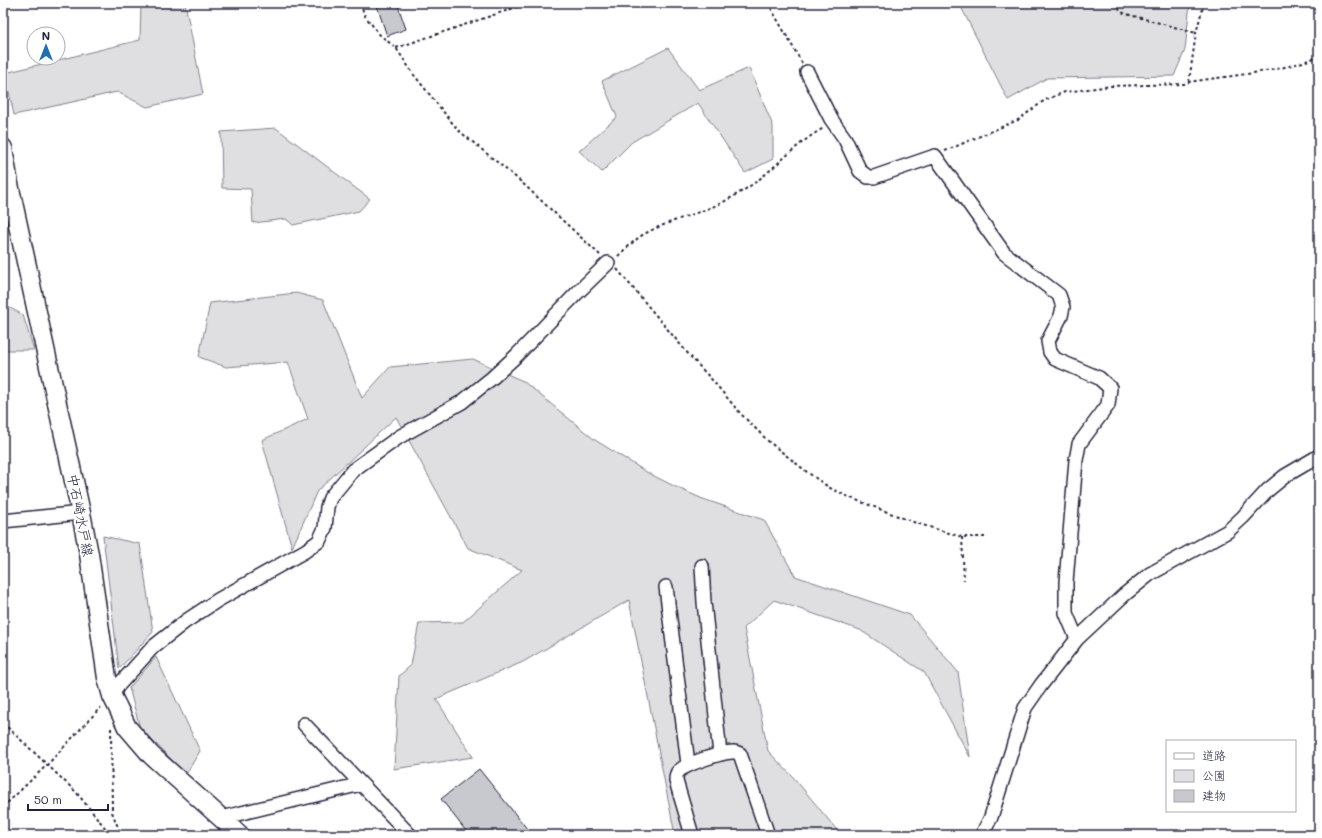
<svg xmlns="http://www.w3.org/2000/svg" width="1322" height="838" font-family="Mali,'Klee One',sans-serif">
	<rect width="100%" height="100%" fill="#fff"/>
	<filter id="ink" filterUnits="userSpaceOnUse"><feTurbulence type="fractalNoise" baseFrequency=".025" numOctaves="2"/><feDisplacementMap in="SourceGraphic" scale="8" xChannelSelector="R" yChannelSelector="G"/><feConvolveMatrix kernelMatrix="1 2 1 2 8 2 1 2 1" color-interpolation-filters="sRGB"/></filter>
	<g filter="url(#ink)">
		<path fill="#dfdfe2" stroke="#80808e" d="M141,3H185L203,94L147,107L117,92L14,115L5,73L140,40Z
			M959,3H1129L1132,7L1190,3L1185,50L1174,76L1047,78L1008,100Z
			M668,48L699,90L749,68L773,126V159L745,173L698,103L632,142L602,172L579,151L617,117L602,81Z
			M276,128L370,199L359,211L293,225L286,219L253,223L251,189L222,188L221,132Z
			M296,293L323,300L362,398L390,367L473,359L523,381L595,440L648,473L678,488L703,499L764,520L795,576L910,615L958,672L970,757L924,672L860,630L774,600L744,628L768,751L794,778L841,835H675L629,600L523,662L436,699L473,757L394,769L399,676L411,665L419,623L463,622L522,570L468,548L396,417L317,491L292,548L262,440L308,419L288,362L226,367L199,357L210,303Z
			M3,304L23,315L34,350H3Z
			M103,536L140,544L153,632L119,669Z
			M156,657L200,751L186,774L140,728L129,688Z"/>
		<path fill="#c8c8cf" stroke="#22223b" d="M376,3H397L406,29L387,36Z
			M479,769L532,835H469L441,799Z"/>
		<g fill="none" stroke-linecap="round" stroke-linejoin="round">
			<g stroke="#22223b" stroke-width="16">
				<path id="street" d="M807,72L831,119L845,139L860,171L868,177H874L935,156L1004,253L1059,295L1063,307L1061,316L1048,341L1050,352L1055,359L1099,378L1110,388L1108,405L1079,444L1076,460L1066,582V613L1077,639
					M3,521L81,513
					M702,566L704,602L720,754
					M666,587L688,764
					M112,696L117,687L153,647L186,621L218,600L305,551L319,541L325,528L327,507L330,498L353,470L399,437L462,402L492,378L516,356L576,294L608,263
					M304,724L410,835
					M221,818L361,784
					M692,835L676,781C676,778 676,774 678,772C682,765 725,751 734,752C736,752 738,753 740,754L768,835
					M982,835L991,817L1025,708L1041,685L1077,639L1124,595L1150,574L1228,531L1243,517L1268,490L1285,476L1319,456"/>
			</g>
			<g stroke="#22223b" stroke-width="21">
				<path id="secondary" d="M3,148L9,184L81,513L89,554L107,678L112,696L118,708L127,727L151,755L240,835"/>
			</g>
			<path stroke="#22223b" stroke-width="2" stroke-dasharray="3 3" stroke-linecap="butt" d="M360,3L365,16L380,35L396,48L414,75L458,130L519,180L600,255
				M768,3L802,63
				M1115,3L1121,12L1130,15L1196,33
				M3,8L13,3
				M396,48L529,3
				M1189,82L1196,33L1204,3
				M945,151L1018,120L1045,100L1065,92L1111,86L1184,84L1189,82C1232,75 1279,73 1319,56
				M618,256C627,248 635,239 646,233C667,222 690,216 712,207C723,203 734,196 744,190C773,172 794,144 824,128
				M617,269L690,356L713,381L740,413L768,441L807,472L830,488L851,498L916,523L962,537H985
				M962,537L964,580
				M3,723L76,792L111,835
				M111,728L112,812L121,835
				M3,807L48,764L101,707"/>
			<use href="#street" stroke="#fff" stroke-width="13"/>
			<use href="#secondary" stroke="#fff" stroke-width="18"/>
		</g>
	</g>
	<g text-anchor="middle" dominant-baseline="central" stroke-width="4" stroke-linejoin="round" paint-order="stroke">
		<g font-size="14" fill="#22223b" stroke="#fff">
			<text transform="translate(81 515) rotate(79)">中石崎水戸線</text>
		</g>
	</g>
	<rect width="1322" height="838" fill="none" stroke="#fff" stroke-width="16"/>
	<rect x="8" y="8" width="1306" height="822" fill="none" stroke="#22223b" stroke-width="1.5" filter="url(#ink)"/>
	<rect x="1166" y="740" width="130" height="72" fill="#ffffff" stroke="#a7a7b1"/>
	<rect x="1174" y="753" width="20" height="6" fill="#ffffff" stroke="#a7a7b1"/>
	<text x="1202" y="760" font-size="12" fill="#22223b">道路</text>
	<rect x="1174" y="770" width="20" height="12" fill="#dfdfe2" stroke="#a7a7b1"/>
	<text x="1202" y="780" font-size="12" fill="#22223b">公園</text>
	<rect x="1174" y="790" width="20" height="12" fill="#c8c8cf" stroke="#a7a7b1"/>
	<text x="1202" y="800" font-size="12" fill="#22223b">建物</text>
	<g transform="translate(46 46)"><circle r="19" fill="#ffffff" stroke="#a7a7b1"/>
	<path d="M0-3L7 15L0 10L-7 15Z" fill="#1f6fb2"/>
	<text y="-6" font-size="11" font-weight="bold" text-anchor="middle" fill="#22223b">N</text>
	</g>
	<path d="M28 804v6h80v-6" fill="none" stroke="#22223b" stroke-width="2"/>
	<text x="34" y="804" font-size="12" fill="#22223b" stroke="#ffffff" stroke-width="3" paint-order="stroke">50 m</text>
</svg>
